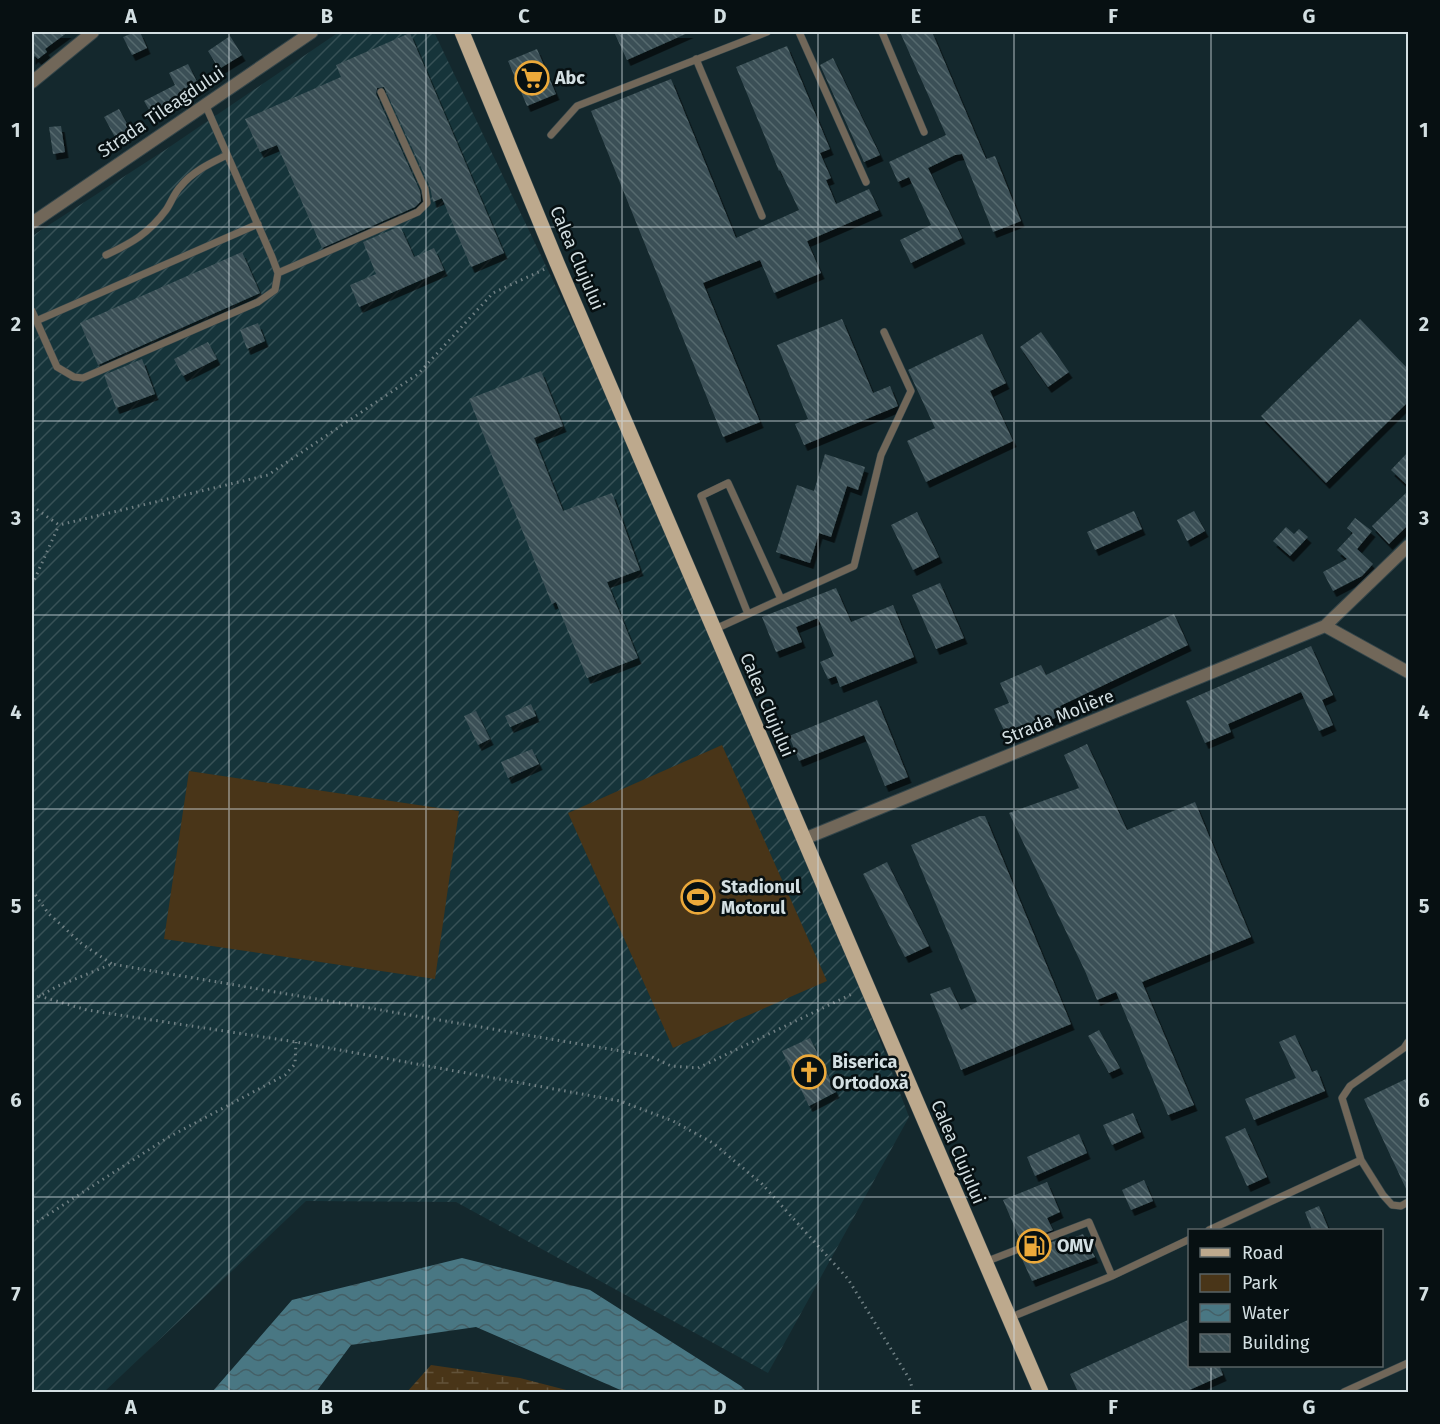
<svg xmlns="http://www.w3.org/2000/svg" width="1440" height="1424" font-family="'Fira Sans',sans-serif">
	<defs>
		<pattern id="industrial-furrows" width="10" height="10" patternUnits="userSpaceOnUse" patternTransform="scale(1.5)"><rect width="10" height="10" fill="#16343a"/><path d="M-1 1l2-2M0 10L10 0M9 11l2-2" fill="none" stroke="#375156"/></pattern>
		<pattern id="wetland-marsh" width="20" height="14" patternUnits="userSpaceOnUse" patternTransform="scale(1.5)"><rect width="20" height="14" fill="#493518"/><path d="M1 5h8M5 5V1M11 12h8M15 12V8" fill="none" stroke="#625239"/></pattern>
		<pattern id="water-waves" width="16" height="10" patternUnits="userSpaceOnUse" patternTransform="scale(1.5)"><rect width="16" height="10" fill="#497783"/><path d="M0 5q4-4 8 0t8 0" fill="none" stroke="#446067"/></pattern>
		<pattern id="building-back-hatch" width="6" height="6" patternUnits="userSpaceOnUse" patternTransform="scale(1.5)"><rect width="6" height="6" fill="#3b5056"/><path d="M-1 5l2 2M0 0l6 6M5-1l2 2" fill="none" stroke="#56696e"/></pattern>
		<filter id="shadow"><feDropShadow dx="3.5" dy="6" stdDeviation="0" flood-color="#0009"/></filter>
	</defs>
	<rect width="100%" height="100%" fill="#14282d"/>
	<path fill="url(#industrial-furrows)" d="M339,32H434L701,590L804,839L909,1117L768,1373L456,1202L306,1201L104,1392H32V236L165,150Z"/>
	<path fill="#493518" d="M722,745L827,981L673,1048L568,813Z
		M189,771L459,811L435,979L164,939Z"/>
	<path fill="url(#wetland-marsh)" d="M431,1365L520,1378L574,1392H407Z"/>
	<path fill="url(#water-waves)" d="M462,1258L590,1290L741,1386L747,1392H625L476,1327L351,1345L316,1392H212L292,1300Z"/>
	<path fill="url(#building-back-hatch)" filter="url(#shadow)" d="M32,32H68L45,49L47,52L38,59L35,56L32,59Z
		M135,32H140L147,48L132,55L123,37Z
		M614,32H690L627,60Z
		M900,32H932L986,159L995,156L1021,221L993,232L962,154L955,155L928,168L962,238L911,263L900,240L931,225L909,177L898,182L889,162L946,135Z
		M410,33L504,253L471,267L442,198L433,202L430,187L384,87L377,88L376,94L420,191L421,201L415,207L322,248L277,145L260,152L245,119L341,77L336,65Z
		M230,36L242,55L219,69L208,51Z
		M787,46L830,149L820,153L831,178L826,180L836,204L869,189L879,210L807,241L821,273L774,293L760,260L703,283L760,422L723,437L591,111L671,79L736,238L799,210L780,170L779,171L736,67Z
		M537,49L556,94L527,106L508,61Z
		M833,58L880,155L864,162L820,65Z
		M188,64L200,88L163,106L164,108L152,115L144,101L175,85L169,73Z
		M119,109L131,131L116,139L104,117Z
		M61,126L65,152L53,154L49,127Z
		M400,226L414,257L434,248L444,270L359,307L350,285L376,274L363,242Z
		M242,252L260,293L98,365L80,323Z
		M842,319L873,393L890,386L898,406L804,445L795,424L808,419L777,345Z
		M1360,319L1408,369V402L1326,483L1261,416Z
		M258,323L265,341L247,349L240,330Z
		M1041,332L1069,372L1048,387L1020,347Z
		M982,334L1006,383L990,391L1013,441L926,482L907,441L935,428L908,370Z
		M208,342L217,359L183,376L174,359Z
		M142,359L155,394L116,408L104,375Z
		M541,371L563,426L534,438L563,511L612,493L640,570L607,582L638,658L587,678L556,602L552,604L469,399Z
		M1408,452V486L1391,470Z
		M825,454L865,467L858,490L847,486L831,537L819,533L810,563L776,552L797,485L814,491Z
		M1408,491V525L1389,544L1372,526Z
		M1134,511L1142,529L1095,550L1087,532Z
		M1194,511L1205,531L1187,541L1177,520Z
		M917,512L939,557L913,570L891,525Z
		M1355,518L1372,531L1357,549L1373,564L1362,576L1333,591L1323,572L1347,559L1337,550L1353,533L1347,528Z
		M1286,527L1294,534L1299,529L1308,537L1290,556L1273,541Z
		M940,583L964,638L936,649L912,595Z
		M836,588L851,622L893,605L914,657L840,687L836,676L828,679L820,662L834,656L818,618L796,627L802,642L776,652L762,617Z
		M1174,614L1188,645L1060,706L1064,714L1008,739L994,709L1009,703L1000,683L1041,665L1046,675Z
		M1311,646L1333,695L1322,700L1333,725L1319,731L1301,692L1228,724L1231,732L1205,743L1186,701Z
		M877,700L908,777L885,786L864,735L799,761L789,736Z
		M531,704L536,716L510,727L505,716Z
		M476,711L490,739L478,745L464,716Z
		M1087,744L1127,830L1195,802L1251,937L1142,982L1194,1105L1168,1115L1116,992L1097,1000L1085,971L1009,813L1079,788L1064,755Z
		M532,749L539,764L508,778L501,762Z
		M980,816H985L1071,1024L961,1070L930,994L950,987L961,1010L977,1002L911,845Z
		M887,862L929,946L905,957L863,874Z
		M1099,1030L1120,1068L1109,1073L1088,1036Z
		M1295,1035L1312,1072L1317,1070L1325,1091L1254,1120L1245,1099L1296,1078L1279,1042Z
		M810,1038L836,1092L809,1106L782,1051Z
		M1408,1078V1193L1364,1099Z
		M1133,1113L1141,1132L1112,1145L1103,1125Z
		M1245,1128L1267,1177L1247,1186L1225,1137Z
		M1079,1134L1087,1153L1035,1176L1027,1157Z
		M1144,1180L1153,1201L1131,1210L1122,1190Z
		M1047,1182L1060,1212L1047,1218L1053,1230L1021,1242L1003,1200Z
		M1319,1206L1329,1230H1312L1305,1212Z
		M1083,1234L1095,1257L1032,1281L1022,1259L1028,1257L1026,1252L1057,1240L1058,1244Z
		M1190,1319V1365H1219L1223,1375L1185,1392H1078L1070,1374Z"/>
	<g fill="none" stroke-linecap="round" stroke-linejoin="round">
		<g stroke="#33454a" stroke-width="8">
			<path id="service" d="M799,32L866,182
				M882,32L924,132
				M696,59L762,216
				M551,135L577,106L767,32
				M106,255C132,243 149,233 166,210C171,203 174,193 181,186C193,171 211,163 227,155
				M278,273L418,212L427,203L425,189L381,92
				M32,311L57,367L74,377L83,378L258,302L275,290L278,273L272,257L205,104
				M36,321L258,224
				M748,614L701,496L728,483L781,599
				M713,630L854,566L881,455L911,391L884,332
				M1361,1160L1383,1195L1392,1205L1401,1206L1408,1202
				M1209,1230L1361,1160L1342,1098L1350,1086L1404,1048L1408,1042
				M985,1262L1089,1222L1112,1276
				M1009,1318L1112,1276L1190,1239
				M1344,1392L1408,1363"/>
		</g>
		<g stroke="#33454a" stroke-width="14">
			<path id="minor" d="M32,82L93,32
				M32,223L312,32
				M1325,626L1408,672
				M804,839L1325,626L1408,546"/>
		</g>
		<g stroke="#33454a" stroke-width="16">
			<path id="primary" d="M462,32L557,263L1041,1392"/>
		</g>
		<path stroke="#708084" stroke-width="3" stroke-dasharray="1.5 4.5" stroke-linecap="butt" d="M32,506L59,525L268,475L418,374L493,293L545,269
			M32,585L59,525
			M32,890L48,913L82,944L112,964
			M39,996L87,1010L296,1042L620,1101L673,1121L713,1143L762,1184L848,1279L910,1380L913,1392
			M32,1000L58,986L112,964L650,1056L671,1066L698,1068L854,993
			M32,1225L167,1138L285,1075L295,1064L296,1042"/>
		<use href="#service" stroke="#716759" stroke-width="7"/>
		<use href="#minor" stroke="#716759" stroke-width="12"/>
		<use href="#primary" stroke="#bda98d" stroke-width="15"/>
	</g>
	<path fill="none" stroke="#d3dfe2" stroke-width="1.5" stroke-opacity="0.55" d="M229,32V1392M426,32V1392M622,32V1392M818,32V1392M1014,32V1392M1211,32V1230M32,227H1408M32,421H1408M32,615H1408M32,809H1408M32,1003H1408M32,1197H1408M1211,1366V1392"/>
	<defs>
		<g id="supermarket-ring" transform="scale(1.725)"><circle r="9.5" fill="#071012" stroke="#eca93a" stroke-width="1.5"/><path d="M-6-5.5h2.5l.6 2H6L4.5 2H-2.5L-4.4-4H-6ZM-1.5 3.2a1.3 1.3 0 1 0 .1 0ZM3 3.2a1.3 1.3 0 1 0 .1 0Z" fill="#eca93a"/></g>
		<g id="stadium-ring" transform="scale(1.725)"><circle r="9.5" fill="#071012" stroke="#eca93a" stroke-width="1.5"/><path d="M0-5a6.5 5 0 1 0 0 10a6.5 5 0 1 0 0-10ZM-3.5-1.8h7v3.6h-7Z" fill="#eca93a"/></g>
		<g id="church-ring" transform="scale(1.725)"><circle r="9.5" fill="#071012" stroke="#eca93a" stroke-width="1.5"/><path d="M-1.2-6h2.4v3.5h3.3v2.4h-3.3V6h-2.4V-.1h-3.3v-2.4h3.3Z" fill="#eca93a"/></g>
		<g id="fuel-ring" transform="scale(1.725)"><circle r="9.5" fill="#071012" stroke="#eca93a" stroke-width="1.5"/><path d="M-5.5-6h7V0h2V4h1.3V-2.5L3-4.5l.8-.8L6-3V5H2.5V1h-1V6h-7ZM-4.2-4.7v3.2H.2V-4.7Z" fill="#eca93a"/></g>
	</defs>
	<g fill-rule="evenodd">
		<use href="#supermarket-ring" x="532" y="78"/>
		<use href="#stadium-ring" x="698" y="897"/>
		<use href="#church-ring" x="809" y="1072"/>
		<use href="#fuel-ring" x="1034" y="1246"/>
	</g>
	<g text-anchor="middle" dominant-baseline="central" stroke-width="5" stroke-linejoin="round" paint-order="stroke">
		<g font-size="18" font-weight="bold" fill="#d3dfe2" stroke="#071012" text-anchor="start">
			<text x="555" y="78">Abc</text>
			<text x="721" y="887">Stadionul<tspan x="721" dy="21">Motorul</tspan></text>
			<text x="832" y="1062">Biserica<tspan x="832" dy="21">Ortodoxă</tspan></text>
			<text x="1057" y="1246">OMV</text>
		</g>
		<g font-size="18" fill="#d3dfe2" stroke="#071012">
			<text transform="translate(161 112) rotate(-34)">Strada Tileagdului</text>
			<text transform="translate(577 258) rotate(67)">Calea Clujului</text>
			<text transform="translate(767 705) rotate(67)">Calea Clujului</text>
			<text transform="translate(1058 717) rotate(-22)">Strada Molière</text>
			<text transform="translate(958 1152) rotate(67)">Calea Clujului</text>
		</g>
	</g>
	<rect width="1440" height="1424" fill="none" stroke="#071012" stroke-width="66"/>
	<rect x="1188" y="1229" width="195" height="138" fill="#071012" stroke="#596365" stroke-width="1.5"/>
	<rect x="1200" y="1248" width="30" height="9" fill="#bda98d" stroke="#596365" stroke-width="1.5"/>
	<text x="1242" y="1259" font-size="18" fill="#d3dfe2">Road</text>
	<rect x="1200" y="1274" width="30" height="18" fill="#493518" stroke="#596365" stroke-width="1.5"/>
	<text x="1242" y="1289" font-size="18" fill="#d3dfe2">Park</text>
	<rect x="1200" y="1304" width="30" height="18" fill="url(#water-waves)" stroke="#596365" stroke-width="1.5"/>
	<text x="1242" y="1319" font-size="18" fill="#d3dfe2">Water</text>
	<rect x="1200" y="1334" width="30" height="18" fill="url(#building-back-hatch)" stroke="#596365" stroke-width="1.5"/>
	<text x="1242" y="1349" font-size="18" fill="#d3dfe2">Building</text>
	<rect x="33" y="33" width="1374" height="1358" fill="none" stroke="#d3dfe2" stroke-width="2"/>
	<g font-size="20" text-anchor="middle" font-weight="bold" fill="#d3dfe2">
		<text x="131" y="23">A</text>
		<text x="327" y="23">B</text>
		<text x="524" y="23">C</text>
		<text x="720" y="23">D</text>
		<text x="916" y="23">E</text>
		<text x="1113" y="23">F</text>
		<text x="1309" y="23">G</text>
		<text x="16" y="137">1</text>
		<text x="1424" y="137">1</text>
		<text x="16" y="331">2</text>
		<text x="1424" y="331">2</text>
		<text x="16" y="525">3</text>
		<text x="1424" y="525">3</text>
		<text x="16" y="719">4</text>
		<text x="1424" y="719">4</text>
		<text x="16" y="913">5</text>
		<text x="1424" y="913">5</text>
		<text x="16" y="1107">6</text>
		<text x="1424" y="1107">6</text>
		<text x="16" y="1301">7</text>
		<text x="1424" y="1301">7</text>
		<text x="131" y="1414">A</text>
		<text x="327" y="1414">B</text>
		<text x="524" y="1414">C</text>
		<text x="720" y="1414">D</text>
		<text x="916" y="1414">E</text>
		<text x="1113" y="1414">F</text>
		<text x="1309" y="1414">G</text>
	</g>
</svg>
